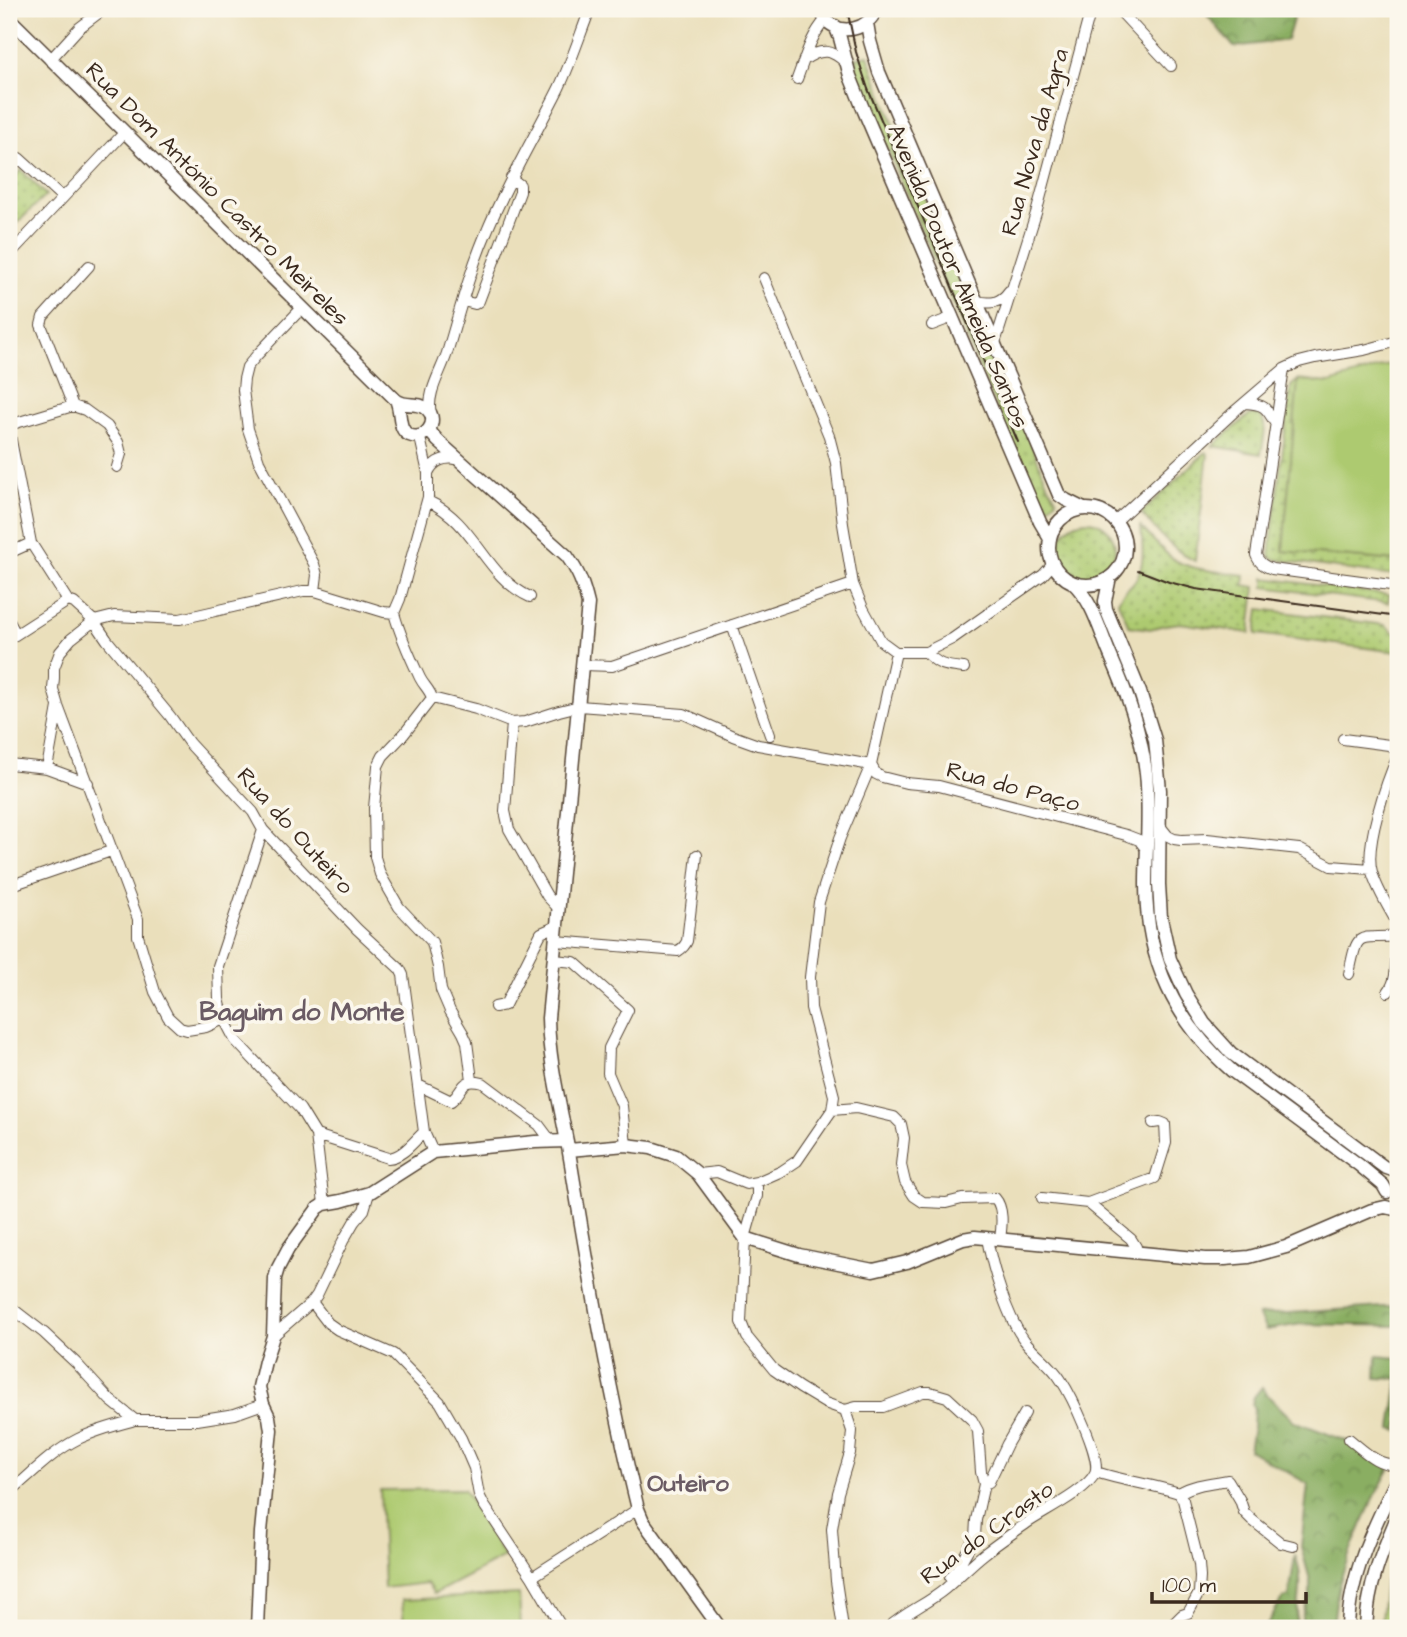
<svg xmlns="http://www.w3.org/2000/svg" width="1407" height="1637" font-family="'Architects Daughter',sans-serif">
	<defs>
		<pattern id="grass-dots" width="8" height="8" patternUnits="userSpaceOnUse" patternTransform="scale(1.75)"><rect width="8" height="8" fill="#adca70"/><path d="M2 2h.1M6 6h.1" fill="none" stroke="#8ea45b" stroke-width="1.8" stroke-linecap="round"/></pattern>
		<pattern id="forest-crowns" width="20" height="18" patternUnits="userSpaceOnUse" patternTransform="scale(1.75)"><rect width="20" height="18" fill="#8aae62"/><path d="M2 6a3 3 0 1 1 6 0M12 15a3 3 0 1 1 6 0" fill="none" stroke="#728e50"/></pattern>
	</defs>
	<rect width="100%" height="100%" fill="#fbf7ec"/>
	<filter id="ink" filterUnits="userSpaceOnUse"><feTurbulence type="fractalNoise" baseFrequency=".0143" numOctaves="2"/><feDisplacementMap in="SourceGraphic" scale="14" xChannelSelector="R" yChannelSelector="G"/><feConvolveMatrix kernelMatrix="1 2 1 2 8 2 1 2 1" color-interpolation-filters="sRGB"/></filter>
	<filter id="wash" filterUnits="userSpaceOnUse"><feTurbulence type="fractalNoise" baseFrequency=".00686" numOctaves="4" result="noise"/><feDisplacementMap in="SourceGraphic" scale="28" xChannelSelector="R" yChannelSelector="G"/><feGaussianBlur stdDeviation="1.57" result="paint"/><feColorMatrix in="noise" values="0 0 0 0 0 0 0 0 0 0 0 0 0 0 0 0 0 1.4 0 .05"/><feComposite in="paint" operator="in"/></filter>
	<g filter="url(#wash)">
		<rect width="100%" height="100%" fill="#eadfbb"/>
		<path fill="url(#grass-dots)" stroke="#747a47" stroke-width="2" d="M868,55L876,78L904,150L1014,401L1047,483L1057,500L1042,512L997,409L862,88L855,67L857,66L855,58Z
			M21,170L46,195L11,229L9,221V184Z
			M1298,380L1283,551L1396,561C1399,571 1396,575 1386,575L1273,559L1270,556L1272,534L1291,386Z
			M1257,413C1270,421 1263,440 1261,454L1213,446L1248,416Z
			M1206,452L1208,454L1195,561C1172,550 1157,532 1141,513Z
			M1059 549a28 28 0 1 1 56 0a28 28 0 1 1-56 0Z
			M1141,527C1152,538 1164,554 1178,562C1198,571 1223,572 1245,575L1244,585L1255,587L1250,633L1180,623L1165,625L1150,629L1129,626L1118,602C1121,591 1131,588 1136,579C1146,563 1142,544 1141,527Z
			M1265,578L1389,595L1388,603L1264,587L1265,585Z
			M1259,609L1385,625L1398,636V652L1256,634Z
			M1390,1579L1398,1600V1628H1380L1385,1581Z"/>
		<path fill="url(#forest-crowns)" stroke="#626c40" stroke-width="2" d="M1202,9H1296L1287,40L1234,47Z
			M1398,1306V1326L1302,1324L1266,1330L1258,1315Z
			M1377,1356L1398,1358V1431L1391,1429L1398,1379L1376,1378Z
			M1262,1387L1266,1394L1294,1421L1349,1442L1390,1468C1372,1500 1356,1534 1344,1569C1337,1588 1335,1608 1333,1628H1302V1617L1310,1596V1580L1301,1547L1308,1484L1249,1450L1253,1427L1254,1409L1252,1404L1254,1397Z
			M1295,1556C1305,1579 1298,1605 1295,1628H1265L1282,1599L1289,1596Z"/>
		<path fill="#adca70" stroke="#747a47" stroke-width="2" d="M1398,362V561L1283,551L1298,380L1330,383Z
			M464,1489L504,1557L434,1594L427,1583L384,1588L380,1490Z
			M519,1594L521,1628H404L402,1600Z"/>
	</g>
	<g filter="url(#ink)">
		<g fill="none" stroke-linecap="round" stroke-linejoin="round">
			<g stroke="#554536" stroke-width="12">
				<path id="street" d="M1118,9L1171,66
					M9,11L10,9
					M50,60L79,28L104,9
					M804,60C821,48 832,49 846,63
					M797,79C805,58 810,37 826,19
					M9,170L19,158L62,197
					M9,255L124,133
					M463,301L475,304L479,301L520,192V185L511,178
					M976,301C990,304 1000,304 1009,291
					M302,308L257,355L247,367L244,379L243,390L248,429L259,461L314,564L317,575L315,591
					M932,325L953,317
					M995,343L1037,210L1091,9
					M1284,369L1256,555C1259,563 1264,566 1272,569L1398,586
					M1245,403C1264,404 1266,407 1275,423
					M73,406L41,325L43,317L89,266
					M431,414C426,394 441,372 447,353C459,313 470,270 487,231C507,182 535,136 559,88C571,63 580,35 590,9
					M9,425L73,406L85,410L107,426L118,442L121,454L117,467
					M9,430L31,543L68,601L74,603L94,621L107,640L170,716L189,743L253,812L263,830L357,929L400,969L403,975L424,1132L433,1152
					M418,437L421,442L428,473V497L400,599L394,613C400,635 410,657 420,678C424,686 430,690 432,698L404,734L383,756L378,766L374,808L375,857L380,874L399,907L432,942L438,967L441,990L450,1011L463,1033L467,1042L472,1080
					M428,473C434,460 444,457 458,459
					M428,501C476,523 484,576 530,597
					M1115,522L1236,410L1284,369L1299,362L1315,358L1364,350L1398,341
					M9,553L31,543
					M9,621L16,634
					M732,625L770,735
					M9,639L68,601
					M896,652H926L952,639L1043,575L1053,564
					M926,652C939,666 945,666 964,668
					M583,665L612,666L853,584
					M432,698L476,709L512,723L525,722L559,711L579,706L684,714L733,736L758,745L871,765L876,774L882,777L906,783L939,786L1126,835L1139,840L1146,849
					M512,723L505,811L509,829L547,896L559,909
					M1343,739L1389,745L1398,751
					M1398,756C1387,780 1364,846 1372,872C1377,890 1389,908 1398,925
					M9,764L47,768L88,783
					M47,768L58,707
					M1160,826L1168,836L1174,839L1181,840L1207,839L1299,849L1331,866L1371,869
					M263,830L218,966L219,999L224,1019L235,1040L300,1109L316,1135L324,1204
					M9,886L111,851
					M556,941L678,951C683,948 685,946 687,941L697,855
					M554,960L574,962L628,1010L609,1048L608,1073L622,1106L626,1145
					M1349,974C1358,928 1357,940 1397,936
					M1388,992C1401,975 1393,954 1398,934
					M495,1007L505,1005L541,933L557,926
					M224,1019L206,1027L187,1030L180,1028L168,1017L155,992L138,936V919L58,706L53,689L54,678V668L60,652L71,639L94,621L114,616L180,619L303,591H315L384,612L394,613
					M418,1085L451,1101C465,1091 459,1077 483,1083L539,1125L551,1141
					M832,1110L856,1108L894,1117L901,1124L904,1138L901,1165L905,1182L914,1196L923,1202L946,1203L962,1199L995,1198C1004,1208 1002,1226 1000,1239
					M316,1135L388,1158C403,1157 413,1142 424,1132
					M698,1174L717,1172L746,1184L757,1182L782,1171L797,1161L832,1110L834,1096L811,1008L810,977L819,902L840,838L871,765L896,652L881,641L863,608L853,584L843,524L836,463L829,436L764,278
					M757,1182V1196L745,1238L741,1322L747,1337L774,1370L800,1388L825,1403L845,1410
					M1042,1198L1088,1203L1131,1239L1136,1247V1252
					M1088,1203L1155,1178L1166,1143L1165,1124L1160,1122L1153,1123
					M312,1302L328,1323L338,1330L393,1354L440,1402L461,1438L474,1468L479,1495L484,1505L532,1577L562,1628
					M9,1306L44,1333L76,1363L110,1400L135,1420H197L235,1414L263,1404
					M273,1336L312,1302L317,1295L343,1241L354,1222L364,1210L369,1193
					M845,1410L856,1407H883L923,1392H930L947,1397L972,1420L978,1431L981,1472L984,1484L976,1520L975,1537L957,1569L950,1578
					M1349,1439C1364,1451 1379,1467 1398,1464
					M1096,1472C1123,1481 1151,1484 1179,1493
					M984,1484L989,1482L1007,1444L1025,1413
					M9,1493C31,1474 52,1452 78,1439C96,1430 116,1425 135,1420
					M1179,1493C1194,1484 1211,1483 1228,1480L1240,1500L1244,1512L1252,1520L1281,1543L1293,1546
					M532,1577L638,1509
					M843,1628L836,1581L832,1529L838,1493L850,1453L852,1431L845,1410
					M888,1628C904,1613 927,1604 945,1589C958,1578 970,1565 984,1554C998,1543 1013,1533 1027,1523C1043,1512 1088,1490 1095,1473C1102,1458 1071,1395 1061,1380C1051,1364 1036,1355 1025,1341C1007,1318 992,1267 987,1238
					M1169,1628L1182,1615L1188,1613L1192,1606L1199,1593L1200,1577L1199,1564L1183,1500L1179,1493"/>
			</g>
			<g stroke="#554536" stroke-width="15">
				<path id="secondary" d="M820,9C820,10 825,18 825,19C840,37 869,30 876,9
					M9,18L396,400C406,408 418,401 427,409C440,421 425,442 409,435C397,429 402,412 396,400
					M867,23L870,41L879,72L1059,495L1066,500L1084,509
					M835,26L840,38L850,76L864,111L1040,522L1050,539
					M430,429L431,433L438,441L567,556C579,573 583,583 588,604L548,1018C549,1067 563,1115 571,1164C590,1280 610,1396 638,1509L643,1521L720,1628
					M1049 547a38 38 0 1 1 76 0a38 38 0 1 1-76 0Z
					M1110,577L1105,601L1106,609L1140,692L1155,740L1160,790L1159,884L1161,918L1170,959L1186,994L1204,1023L1231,1053L1384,1167L1398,1172
					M1072,582C1092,600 1099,628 1109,652C1126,691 1141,730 1146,773C1150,810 1146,848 1146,885C1146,961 1175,1021 1232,1071L1359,1165L1383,1185L1387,1192
					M569,1150L626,1145L651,1148L676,1156L698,1174L745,1238L799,1255L873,1270L907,1262L963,1239L975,1237L1205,1259H1225L1249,1257L1286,1247L1372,1210L1385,1207L1395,1209
					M257,1628L261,1532L271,1430L269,1417L263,1404L259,1387L265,1361L273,1336L275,1278L278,1268L288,1249L318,1208L324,1204L341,1201L369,1193L433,1152L535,1142L567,1141
					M1348,1628C1349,1575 1375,1524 1398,1477
					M1366,1628C1368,1585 1381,1554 1398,1515"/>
			</g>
			<use href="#street" stroke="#fff" stroke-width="10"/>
			<use href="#secondary" stroke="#fff" stroke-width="12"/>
			<path stroke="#3b2a1e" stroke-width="2" d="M847,9L856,52L868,89L1018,442
				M1138,570L1169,582L1196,589L1398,617"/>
		</g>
	</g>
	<g text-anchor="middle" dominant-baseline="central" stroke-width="7" stroke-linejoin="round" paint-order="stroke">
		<g font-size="23" fill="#3b2a1e" stroke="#fbf7ec">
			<text transform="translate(1035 142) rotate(-74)">Rua Nova da Agra</text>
			<text transform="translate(217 194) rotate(45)">Rua Dom António Castro Meireles</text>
			<text transform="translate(958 276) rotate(67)">Avenida Doutor Almeida Santos</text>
			<text transform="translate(1013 787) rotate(15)">Rua do Paço</text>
			<text transform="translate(295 831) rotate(48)">Rua do Outeiro</text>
			<text transform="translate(987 1533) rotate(-36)">Rua do Crasto</text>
		</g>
		<g font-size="24" font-weight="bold" fill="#6a5b64" stroke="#fbf7ec">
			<text x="688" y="1484">Outeiro</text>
		</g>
		<g font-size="26" font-weight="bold" fill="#6a5b64" stroke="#fbf7ec">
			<text x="302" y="1012">Baguim do Monte</text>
		</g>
	</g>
	<rect width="1407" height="1637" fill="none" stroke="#fbf7ec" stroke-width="35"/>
	<path d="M1152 1592v10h154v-10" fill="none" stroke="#3b2a1e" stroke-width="3.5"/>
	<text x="1162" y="1592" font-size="21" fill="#3b2a1e" stroke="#fbf7ec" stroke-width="5" paint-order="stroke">100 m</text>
</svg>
